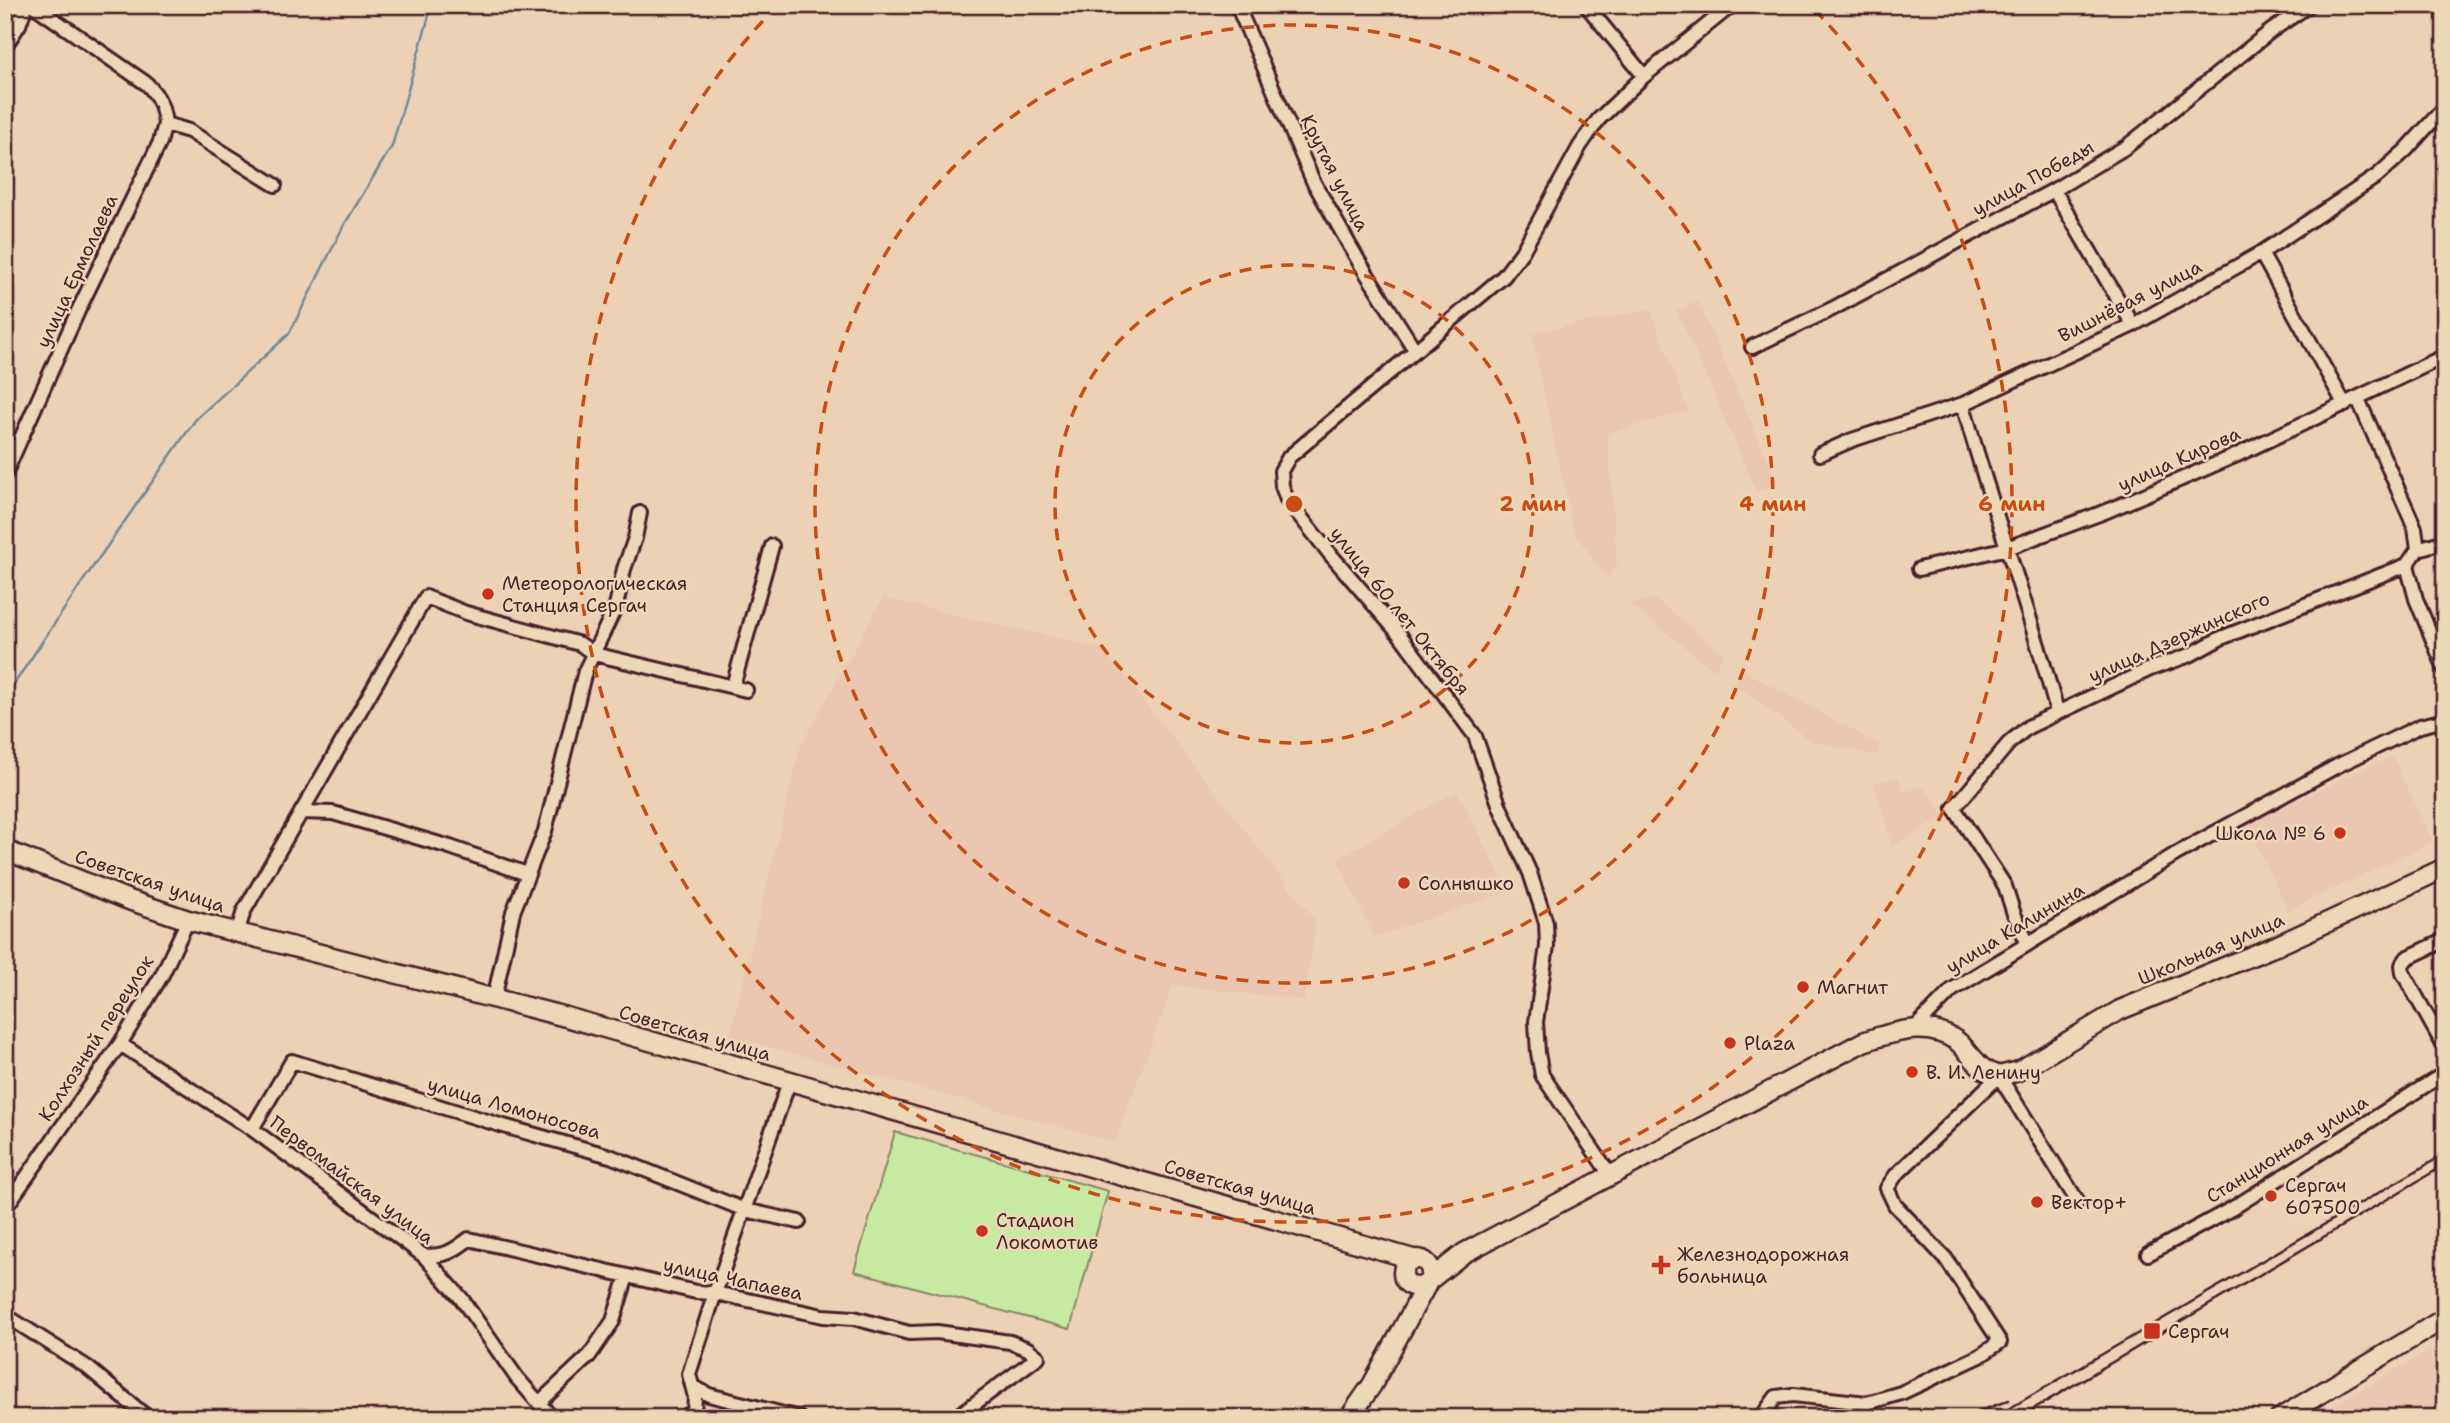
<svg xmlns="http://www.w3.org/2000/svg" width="2450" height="1423" font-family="'Shantell Sans',sans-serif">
	<rect width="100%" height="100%" fill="#edd1b5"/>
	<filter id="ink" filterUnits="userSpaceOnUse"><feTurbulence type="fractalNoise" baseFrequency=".0143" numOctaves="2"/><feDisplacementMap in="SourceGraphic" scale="14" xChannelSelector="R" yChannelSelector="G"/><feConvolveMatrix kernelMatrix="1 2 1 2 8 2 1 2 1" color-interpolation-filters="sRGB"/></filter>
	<g filter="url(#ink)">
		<path fill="#ebc6b0" d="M1698,302L1778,483L1757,492L1677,311Z
			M1650,309L1688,411L1607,433L1617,564L1608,579L1574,532L1531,333Z
			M883,598L1103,649L1316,922L1304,1000L1173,985L1115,1142L730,1036L801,745Z
			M1654,598L1724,654L1714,670L1630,604Z
			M1744,671L1880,745L1876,755L1811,741L1734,683Z
			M2392,756L2433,842L2288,910L2247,824Z
			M1898,777L1903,793L1922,786L1945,816L1892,846L1874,784Z
			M1457,791L1508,891L1374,937L1337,859Z
			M2445,1342V1418H2312Z"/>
		<path fill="#c7eaa3" stroke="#888467" stroke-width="2" d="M895,1132L1108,1191L1070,1329L854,1271Z"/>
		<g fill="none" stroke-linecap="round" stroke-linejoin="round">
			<path stroke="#6c8a99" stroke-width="2.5" d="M5,705L10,690L83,581L196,419L289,334L343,227L392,146L432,5"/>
			<g stroke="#4a1f2b" stroke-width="18">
				<path id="street" d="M33,5L147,84C159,97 163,106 165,124L189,131L275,185
					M1237,5L1313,181L1358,260L1415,350
					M1586,5L1644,76
					M5,46L19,25L26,5
					M2054,190L2133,325
					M2261,253L2345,405
					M1752,347L1832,309L2054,190L2126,147L2271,31L2309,5
					M2358,399L2415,528L2418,549
					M1963,404C1991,508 2030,608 2057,712
					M1820,454L1852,440L1963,404L2133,325L2261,253L2377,176L2406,150L2445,107
					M5,474L78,311L160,142L165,124
					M2407,565L2416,599L2445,669
					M1919,569L2007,548L2107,511L2237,455L2445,356
					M733,686L772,546
					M301,812L333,813L450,847L527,874
					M237,933L244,911L426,597L466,613L580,644L594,654L746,690
					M2445,940L2407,958L2402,965L2403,973L2445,1048
					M2028,944L2014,914L2005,886L1954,808L2009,743L2028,727L2150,669L2190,655L2221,638L2407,565L2418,549L2445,541
					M494,999L513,912L545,831L585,671L616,606L624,569L635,538L640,513
					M1914,1029L1952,990L2176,854L2337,766L2420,726L2445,720
					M120,1044L252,1129L424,1256L461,1298L517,1378L552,1418
					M252,1129L292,1061L500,1125L610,1156L745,1210L799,1222
					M1611,1176L1542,1075L1538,1053L1536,1022L1547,946L1546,923L1530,873L1500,807L1475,736L1400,635L1330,554L1287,500L1282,486L1281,471L1289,457L1504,276L1522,252L1580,146L1598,120L1644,76L1732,5
					M5,1208L120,1044L162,975L188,920
					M2148,1254L2233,1208L2445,1073
					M424,1256C446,1256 452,1252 469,1239L696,1292L715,1293L823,1316L854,1318L909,1333L937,1332L1010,1342L1028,1349L1038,1357L955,1418
					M5,1315L87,1367L148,1418
					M692,1386L709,1395L799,1418
					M540,1402L589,1356L613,1321L627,1276
					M683,1418L694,1411L695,1397L689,1374L715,1293L789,1082
					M1761,1418L1776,1397L1793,1395L1867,1403L1901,1393L1980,1356L2000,1342L1946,1259L1895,1205L1887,1188L1896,1175L1999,1076L2078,1202"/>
			</g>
			<g stroke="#4a1f2b" stroke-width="23">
				<path id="secondary" d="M5,850L129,900L188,920L566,1017L1413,1259
					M1403 1273a14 14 0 1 1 28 0a14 14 0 1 1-28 0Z
					M1431,1279L1464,1253L1863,1042C1893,1032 1927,1020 1957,1041C1967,1049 1974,1062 1984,1069C1988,1072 1994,1074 1999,1076L2019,1071L2120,1010L2278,945L2445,868
					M1349,1418L1372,1385L1427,1284
					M2280,1418L2445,1318"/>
			</g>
			<use href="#street" stroke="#ecd8b6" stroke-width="12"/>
			<use href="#secondary" stroke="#ecd8b6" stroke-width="18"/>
			<path stroke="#4a1f2b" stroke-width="2.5" d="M1963,1418L2009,1400
				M1993,1418L2445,1154
				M2018,1418L2445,1165"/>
		</g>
	</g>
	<g fill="none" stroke="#c84d12" stroke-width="3.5" stroke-dasharray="12 9">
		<circle cx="1294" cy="504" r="239"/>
		<circle cx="1294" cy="504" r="479"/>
		<path d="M1815 10A718 718 0 1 1 773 10"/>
	</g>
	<g fill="#c8321e" stroke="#ecd8b6" stroke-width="2.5">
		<circle cx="488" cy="594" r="7"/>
		<circle cx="2340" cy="833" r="7"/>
		<circle cx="1404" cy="883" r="7"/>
		<circle cx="1803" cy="987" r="7"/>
		<circle cx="1730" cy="1043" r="7"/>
		<circle cx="1912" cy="1072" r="7"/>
		<circle cx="2271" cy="1196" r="7"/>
		<circle cx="2037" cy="1202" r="7"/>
		<circle cx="982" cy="1231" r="7"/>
		<path d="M1657.5 1254.5h7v7h7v7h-7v7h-7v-7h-7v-7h7z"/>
		<rect x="2143" y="1322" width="18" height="18" rx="3.5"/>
	</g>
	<g text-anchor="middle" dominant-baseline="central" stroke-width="5" stroke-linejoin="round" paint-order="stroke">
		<g font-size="19" fill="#4a1f2b" stroke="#ecd8b6">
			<text transform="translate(1335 173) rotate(63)">Крутая улица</text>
			<text transform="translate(2033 178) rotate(-29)">улица Победы</text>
			<text transform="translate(77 271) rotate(-65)">улица Ермолаева</text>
			<text transform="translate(2130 301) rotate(-27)">Вишнёвая улица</text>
			<text transform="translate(2179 459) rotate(-24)">улица Кирова</text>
			<text transform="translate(1400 611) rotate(51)">улица 60 лет Октября</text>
			<text transform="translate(2179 637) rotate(-24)">улица Дзержинского</text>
			<text transform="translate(150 881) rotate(19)">Советская улица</text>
			<text transform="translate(2015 928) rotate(-31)">улица Калинина</text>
			<text transform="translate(2211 949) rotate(-23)">Школьная улица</text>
			<text transform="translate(695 1033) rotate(16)">Советская улица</text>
			<text transform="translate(96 1038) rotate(-57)">Колхозный переулок</text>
			<text transform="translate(514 1108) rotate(16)">улица Ломоносова</text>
			<text transform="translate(2287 1149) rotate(-32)">Станционная улица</text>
			<text transform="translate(352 1180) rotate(37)">Первомайская улица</text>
			<text transform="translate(1240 1187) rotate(16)">Советская улица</text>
			<text transform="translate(733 1279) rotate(12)">улица Чапаева</text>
		</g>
		<g font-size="19" fill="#4a1f2b" stroke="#ecd8b6" text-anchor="start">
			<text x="502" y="583">Метеорологическая<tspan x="502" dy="22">Станция Сергач</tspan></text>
			<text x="2326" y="833" text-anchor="end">Школа № 6</text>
			<text x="1418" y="883">Солнышко</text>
			<text x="1817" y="987">Магнит</text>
			<text x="1744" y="1043">Plaza</text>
			<text x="1926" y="1072">В. И. Ленину</text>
			<text x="2285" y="1185">Сергач<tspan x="2285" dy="22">607500</tspan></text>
			<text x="2051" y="1202">Вектор+</text>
			<text x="996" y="1220">Стадион<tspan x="996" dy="22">Локомотив</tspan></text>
			<text x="1677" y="1254">Железнодорожная<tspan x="1677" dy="22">больница</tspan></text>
			<text x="2168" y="1331">Сергач</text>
		</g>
	</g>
	<circle cx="1294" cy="504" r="10" fill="#c84d12" stroke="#ecd8b6" stroke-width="3.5"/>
	<g font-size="21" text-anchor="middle" font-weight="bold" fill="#c84d12" stroke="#ecd8b6" stroke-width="5" stroke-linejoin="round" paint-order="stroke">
		<text x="1533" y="511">2 мин</text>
		<text x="1773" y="511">4 мин</text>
		<text x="2012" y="511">6 мин</text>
	</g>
	<rect width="2450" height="1423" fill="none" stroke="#ecd8b6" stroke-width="28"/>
	<rect x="14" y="14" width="2422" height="1395" fill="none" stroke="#4a1f2b" stroke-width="2.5" filter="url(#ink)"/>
</svg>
